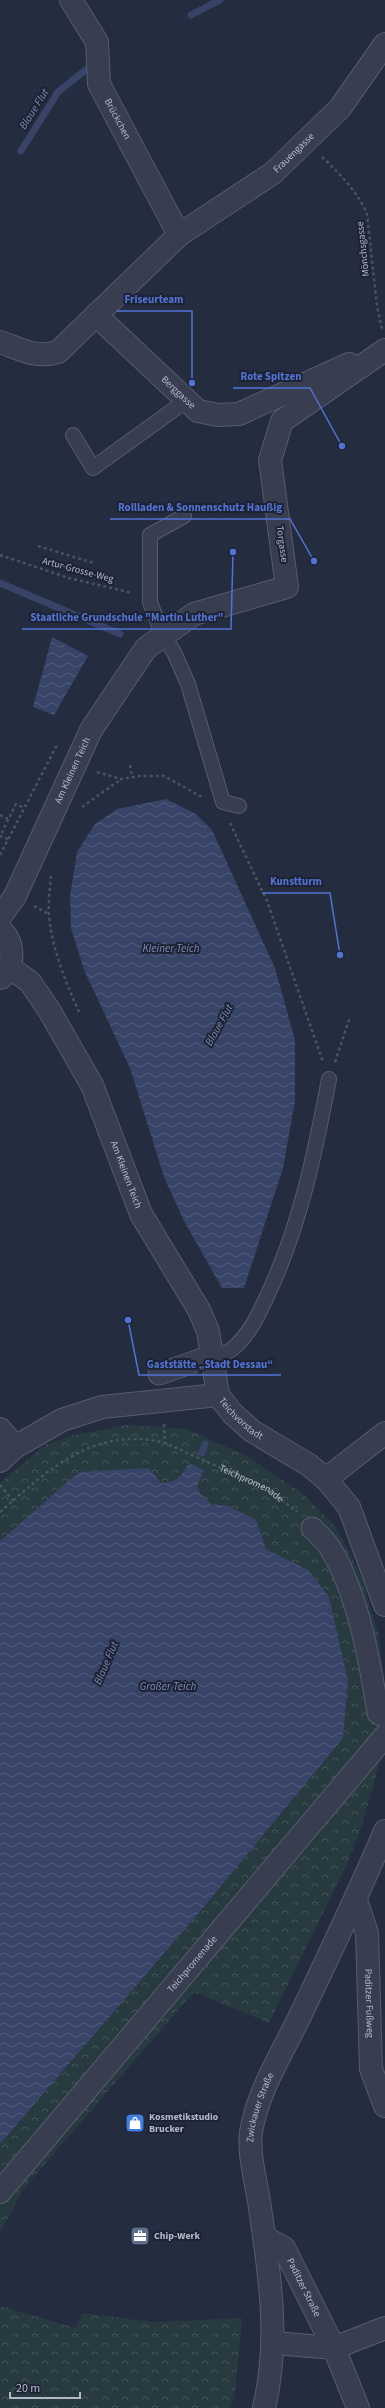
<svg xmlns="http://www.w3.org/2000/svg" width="385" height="2408" font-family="'Source Sans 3',sans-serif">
	<defs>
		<pattern id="forest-crowns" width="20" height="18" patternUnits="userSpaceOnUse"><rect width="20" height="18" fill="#263a40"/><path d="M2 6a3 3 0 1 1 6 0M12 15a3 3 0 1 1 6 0" fill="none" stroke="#43545a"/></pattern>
		<pattern id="water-waves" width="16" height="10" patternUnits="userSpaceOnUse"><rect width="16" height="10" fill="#374467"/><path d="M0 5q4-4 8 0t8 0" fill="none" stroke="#525d7b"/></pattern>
	</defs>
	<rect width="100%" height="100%" fill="#242c40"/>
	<path fill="url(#forest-crowns)" d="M128,1425L187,1429L247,1456L302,1493L336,1527L361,1576L379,1636L385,1687V1742L371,1794L360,1831L345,1868L269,2023L194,1992L24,2188L0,2233V1483L45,1445L74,1435Z
		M0,2306L76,2328L82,2313L152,2322L242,2318L235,2395L230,2408H0Z"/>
	<path fill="url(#water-waves)" d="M52,637L88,656L54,715L33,707Z
		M166,799L196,814L212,830L275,968L295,1040V1101L283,1168L244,1288H222L184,1221L164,1177L130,1068L84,970L71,928L70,896L77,852L95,824L117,809Z
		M189,1463L204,1470L197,1487L200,1493L211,1504L229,1506L256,1520L266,1549L308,1570L329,1597L348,1681L343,1738L203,1908L0,2144V1541L79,1472L149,1468L161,1483C177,1483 181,1476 189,1463Z"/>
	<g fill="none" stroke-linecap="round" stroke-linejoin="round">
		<path stroke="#374467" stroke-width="7" d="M191,15L220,0
			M21,151L58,92L88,68
			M0,583L120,634
			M202,1453L205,1444"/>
		<g stroke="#565c6d" stroke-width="16">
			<path id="service" d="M73,435L93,468L187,400
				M184,516L150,535V602L163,636L174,652L188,684L223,802L239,806
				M211,1356C217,1355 226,1353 231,1350C249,1336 259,1314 268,1294C300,1226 315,1153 329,1079"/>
		</g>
		<g stroke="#565c6d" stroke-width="23">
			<path id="pedestrian" d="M159,1374L211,1356
				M312,1528C318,1534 326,1541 330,1548C358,1593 370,1662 378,1713L385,1717"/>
		</g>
		<g stroke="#565c6d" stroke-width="24">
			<g id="minor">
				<path id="s2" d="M71,0L97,42L99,84L179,235"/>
				<path id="s3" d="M96,315L198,411L218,415L239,414L349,364"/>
				<path id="s4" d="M0,342C20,349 37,359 58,352L179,235L273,173L340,108L385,44"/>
				<path id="s5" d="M0,917L15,896L91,730L146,648L194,614L287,587L270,460L282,421L385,350"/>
				<path d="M0,1461L15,1447"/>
				<path id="s6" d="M356,1900L367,1933L371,2069L385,2106"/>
				<path id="s7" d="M0,2192L385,1736"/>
				<path id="s8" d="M264,2237L284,2248L334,2348L385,2328"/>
			</g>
		</g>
		<g stroke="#565c6d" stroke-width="24">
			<g id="tertiary">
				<path d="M0,929C14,941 16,965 1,978"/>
				<path id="s9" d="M9,967L30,982L49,1010L92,1085L141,1214L199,1310L208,1331L218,1395L232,1413L252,1431L309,1465L326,1479L349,1507L385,1605"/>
				<path d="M0,1429L15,1447L62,1420L102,1407L218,1395"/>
				<path d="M326,1479L385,1433"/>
				<path d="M274,2343L334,2348L358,2408"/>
				<path id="s10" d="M264,2408C280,2340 270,2276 260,2208C257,2184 248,2156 251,2132C258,2090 283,2052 301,2014C330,1953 359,1893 385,1831"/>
			</g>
		</g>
		<g stroke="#44575d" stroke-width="2.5" stroke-dasharray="3 3" stroke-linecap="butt">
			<path d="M322,157C340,174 357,191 367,214L377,306L382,329"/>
			<path d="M38,546L94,563"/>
			<path d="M0,555L69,578L132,593"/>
			<path d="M130,765L132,777"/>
			<path d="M97,772L121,779L140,776H164L202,797"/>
			<path d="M82,807L120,780"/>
			<path d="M0,815L8,819"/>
			<path d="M230,823L267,901L323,1062"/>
			<path d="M8,839L0,836L16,804L24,808"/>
			<path d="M0,855L58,743"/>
			<path d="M51,876C50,888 48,901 49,913C50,944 67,986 80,1014"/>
			<path d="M34,906L49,914"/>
			<path d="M335,1062L350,1017"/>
			<path d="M164,1424L165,1443"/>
			<path d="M0,1485L13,1501"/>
			<path id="s1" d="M0,1512C48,1470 95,1425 165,1443L268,1489L297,1512"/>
		</g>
		<use href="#service" stroke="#383e4f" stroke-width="14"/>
		<use href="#pedestrian" stroke="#383e4f" stroke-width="21"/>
		<use href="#minor" stroke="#383e4f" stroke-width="22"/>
		<use href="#tertiary" stroke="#383e4f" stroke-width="22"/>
	</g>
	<defs>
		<g id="shop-square" transform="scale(1)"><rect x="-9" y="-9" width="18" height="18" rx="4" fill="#3f7fe0" stroke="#1d2334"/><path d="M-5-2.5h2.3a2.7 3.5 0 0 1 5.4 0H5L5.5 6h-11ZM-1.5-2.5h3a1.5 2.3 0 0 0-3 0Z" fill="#fff"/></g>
		<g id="office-square" transform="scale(1)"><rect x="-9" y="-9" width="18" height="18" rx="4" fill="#5c6f8a" stroke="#1d2334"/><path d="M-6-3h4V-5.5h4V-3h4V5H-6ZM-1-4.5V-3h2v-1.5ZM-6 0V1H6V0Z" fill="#fff"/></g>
	</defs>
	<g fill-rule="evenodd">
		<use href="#shop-square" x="135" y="2123"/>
		<use href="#office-square" x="140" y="2236"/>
	</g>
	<g text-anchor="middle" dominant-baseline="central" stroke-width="4" stroke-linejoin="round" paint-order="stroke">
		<g font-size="10" fill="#b4b9ca" stroke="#1d2334">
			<text stroke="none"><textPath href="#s2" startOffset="131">Brückchen</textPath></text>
			<text stroke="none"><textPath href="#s4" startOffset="370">Frauengasse</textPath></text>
			<text transform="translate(363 249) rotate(-96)">Mönchsgasse</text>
			<text stroke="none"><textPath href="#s3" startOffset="113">Berggasse</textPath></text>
			<text transform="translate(282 544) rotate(82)">Torgasse</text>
			<text transform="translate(78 570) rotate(15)">Artur-Grosse-Weg</text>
			<text stroke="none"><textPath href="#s5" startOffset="164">Am Kleinen Teich</textPath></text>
			<text stroke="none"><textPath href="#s9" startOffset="242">Am Kleinen Teich</textPath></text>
			<text stroke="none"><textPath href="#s9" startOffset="517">Teichvorstadt</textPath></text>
			<text stroke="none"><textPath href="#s1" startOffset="283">Teichpromenade</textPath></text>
			<text stroke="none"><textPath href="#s7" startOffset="298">Teichpromenade</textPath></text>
			<text stroke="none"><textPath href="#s6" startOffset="105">Paditzer Fußweg</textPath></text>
			<text stroke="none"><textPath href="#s10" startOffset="304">Zwickauer Straße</textPath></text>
			<text stroke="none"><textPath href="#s8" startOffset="67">Paditzer Straße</textPath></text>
		</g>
		<g font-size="10" font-weight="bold" fill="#b4b9ca" stroke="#1d2334" text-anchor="start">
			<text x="149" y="2117">Kosmetikstudio<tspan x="149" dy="12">Brucker</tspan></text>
			<text x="154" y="2236">Chip-Werk</text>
		</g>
		<g font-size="11" font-style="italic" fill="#7b8bb2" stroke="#1d2334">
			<text transform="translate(34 109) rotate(-58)">Blaue Flut</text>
			<text x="171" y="948">Kleiner Teich</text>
			<text transform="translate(219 1025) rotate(-61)">Blaue Flut</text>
			<text transform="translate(106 1663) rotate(-67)">Blaue Flut</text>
			<text x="168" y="1686">Großer Teich</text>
		</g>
	</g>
	<path fill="none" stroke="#5273d3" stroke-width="1.5" d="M192 383L192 311H117M342 446L310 388H233M314 561L290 519H110M233 552L231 629H22M340 955L330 893H262M128 1320L139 1375H281"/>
	<g fill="#5273d3" stroke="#1d2334" stroke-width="1.5">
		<circle cx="192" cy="383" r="4"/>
		<circle cx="342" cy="446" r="4"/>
		<circle cx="314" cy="561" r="4"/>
		<circle cx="233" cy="552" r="4"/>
		<circle cx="340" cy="955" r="4"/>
		<circle cx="128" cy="1320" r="4"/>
	</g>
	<g font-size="11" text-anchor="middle" font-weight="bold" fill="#5273d3" stroke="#1d2334" stroke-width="4" stroke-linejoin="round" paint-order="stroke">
		<text x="154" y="303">Friseurteam</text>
		<text x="271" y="380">Rote Spitzen</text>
		<text x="200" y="511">Rollladen &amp; Sonnenschutz Haußig</text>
		<text x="127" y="621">Staatliche Grundschule "Martin Luther"</text>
		<text x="296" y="885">Kunstturm</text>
		<text x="210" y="1368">Gaststätte „Stadt Dessau“</text>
	</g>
	<path d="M10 2392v6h70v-6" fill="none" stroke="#b4b9ca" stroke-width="2"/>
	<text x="16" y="2392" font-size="12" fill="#b4b9ca" stroke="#1d2334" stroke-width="3" paint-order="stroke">20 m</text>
</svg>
